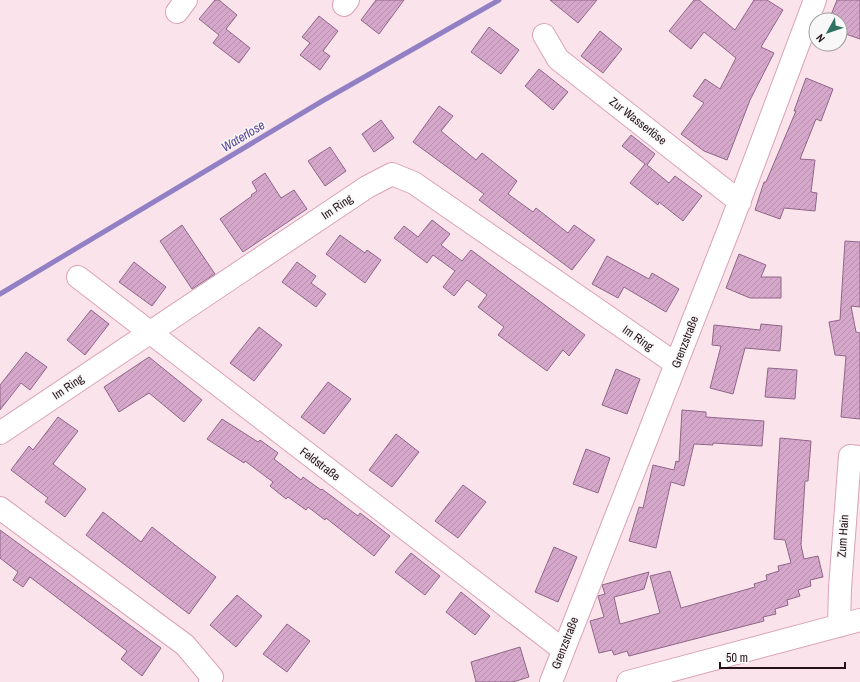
<svg xmlns="http://www.w3.org/2000/svg" width="860" height="682" font-family="'Archivo Narrow',sans-serif">
	<defs>
		<pattern id="building-hatch" width="6" height="6" patternUnits="userSpaceOnUse"><rect width="6" height="6" fill="#d5a8cb"/><path d="M-1 1l2-2M0 6l6-6M5 7l2-2" fill="none" stroke="#b790ae"/></pattern>
	</defs>
	<rect width="100%" height="100%" fill="#fbe3ec"/>
	<g fill="none" stroke-linecap="round" stroke-linejoin="round">
		<path stroke="#9181c4" stroke-width="5" d="M0,294L324,100L499,0"/>
	</g>
	<path fill="url(#building-hatch)" stroke="#906687" d="M215,0H219L237,15L226,29L250,48L239,63L213,43L219,35L199,19Z
		M376,0H404L379,34L361,20Z
		M550,0H597L578,23Z
		M694,0H699L735,30L754,0H767L783,10L761,47L774,53L750,100L727,160L704,151L681,134L704,103L693,96L705,79L720,89L736,58L704,32L691,49L669,31Z
		M837,0H860V39L840,32V20H829Z
		M319,16L338,31L323,51L330,56L320,70L300,55L310,43L302,37Z
		M489,27L519,50L501,74L471,52Z
		M600,31L622,49L603,73L581,56Z
		M539,69L568,92L553,110L525,86Z
		M806,78L833,89L821,121L816,119L800,159L815,160L811,192L817,193L815,211L784,208L780,219L755,210L764,182H766L796,111H794Z
		M439,106L453,116L441,131L476,160L482,153L517,181L508,194L533,212L536,208L568,233L574,225L595,240L572,270L479,200L484,194L413,142Z
		M381,120L394,138L374,152L362,134Z
		M631,135L655,154L647,165L669,183L675,176L702,196L683,221L659,202L658,205L630,183L645,164L622,146Z
		M330,147L346,171L325,186L308,161Z
		M265,173L281,198L294,190L307,209L243,252L220,219L252,196L251,195L257,191L252,182Z
		M432,220L450,234L441,245L462,261L471,250L585,335L569,356L563,350L547,371L498,335L504,327L478,307L487,295L467,280L454,296L443,287L455,271L433,255L427,263L394,238L404,226L418,237Z
		M182,225L215,274L192,289L160,241Z
		M340,235L365,253L367,250L381,260L365,283L326,254Z
		M845,241L860,242V307L851,306L856,332L860,333V419L841,417L846,356L835,355L829,322L840,320Z
		M739,254L766,265L761,277H781V298H750L726,288Z
		M607,256L649,279L652,273L679,289L666,312L624,287L618,298L592,284Z
		M134,262L166,287L152,306L119,282Z
		M297,262L316,276L311,283L326,294L316,307L282,282Z
		M91,310L109,324L85,355L67,340Z
		M761,324L782,326L780,351L745,348L733,394L710,388L721,346L712,345L714,325L760,330Z
		M259,327L282,345L254,381L230,363Z
		M26,352L47,367L30,390L21,383L0,410V385Z
		M149,357L202,400L184,422L149,393L119,412L104,387Z
		M768,368L797,370L795,399L765,397Z
		M616,369L640,379L627,414L602,405Z
		M328,382L351,399L324,434L301,417Z
		M682,410L706,412V417L764,421L762,446L713,443V445L694,444L684,486L671,482L656,548L629,541L639,507L643,508L653,465L674,470L676,461L679,462Z
		M58,417L78,431L53,464L86,489L65,517L45,502L48,498L11,470L29,446L33,450Z
		M222,419L258,442L260,440L278,453L274,459L301,480L303,477L321,490L322,489L358,516L360,513L390,536L374,556L326,518L325,520L308,507L306,510L288,497L286,499L270,486L273,482L245,461L244,463L207,439Z
		M396,434L419,452L392,487L369,470Z
		M780,438L811,441L808,481H805L801,545L804,559L818,556L823,577L810,580L811,586L798,590L800,596L787,600L788,605L775,609L776,614L763,617L764,621L629,656L627,651L614,655L612,650L599,653L590,621L604,617L598,596L605,594L602,585L649,572L644,589L614,597L620,624L660,613L650,576L670,571L681,608L755,587L754,584L767,580L766,575L779,571L778,566L791,563L785,540L774,539Z
		M586,449L610,458L598,493L573,484Z
		M463,485L486,502L458,538L435,521Z
		M103,512L141,542L152,527L216,577L189,614L86,535Z
		M0,530L161,648L142,676L121,659L127,651L30,577L23,587L13,580L18,572L0,558Z
		M554,547L577,557L558,602L535,592Z
		M411,553L440,576L425,595L395,572Z
		M461,592L490,616L475,635L446,612Z
		M237,595L262,616L236,647L210,625Z
		M287,624L310,641L287,672L263,654Z
		M520,647L529,677L513,682H476L471,662Z"/>
	<g fill="none" stroke-linecap="round" stroke-linejoin="round">
		<g stroke="#daa2b7" stroke-width="24">
			<path id="minor" d="M344,5L348,0
				M177,12L186,0
				M544,35L558,59L740,202
				M78,277L562,649
				M0,433L367,187L392,174L414,183L676,364
				M0,508L185,645L212,677L210,682
				M839,626L840,588L850,456L860,457
				M551,682L729,229L815,0
				M628,682L860,620"/>
		</g>
		<use href="#minor" stroke="#fff" stroke-width="22"/>
	</g>
	<g text-anchor="middle" dominant-baseline="central" stroke-width="3" stroke-linejoin="round" paint-order="stroke">
		<g font-size="12" fill="#241119" stroke="#f8f8f8">
			<text transform="translate(638 121) rotate(38)">Zur Wasserlöse</text>
			<text transform="translate(337 207) rotate(-34)">Im Ring</text>
			<text transform="translate(638 338) rotate(35)">Im Ring</text>
			<text transform="translate(685 342) rotate(-69)">Grenzstraße</text>
			<text transform="translate(68 387) rotate(-34)">Im Ring</text>
			<text transform="translate(320 464) rotate(37)">Feldstraße</text>
			<text transform="translate(843 536) rotate(-86)">Zum Hain</text>
			<text transform="translate(565 643) rotate(-69)">Grenzstraße</text>
		</g>
		<g font-size="13" font-style="italic" fill="#5d4496" stroke="#f8f8f8">
			<text transform="translate(243 136) rotate(-31)">Waterlose</text>
		</g>
	</g>
	<g transform="translate(828 32) rotate(230)"><circle r="19" fill="#f8f8f8" stroke="#a39c9f"/>
	<path d="M0-3L7 15L0 10L-7 15Z" fill="#307261"/>
	<text y="-6" font-size="11" font-weight="bold" text-anchor="middle" fill="#241119">N</text>
	</g>
	<path d="M720 662v6h125v-6" fill="none" stroke="#241119" stroke-width="2"/>
	<text x="726" y="662" font-size="12" fill="#241119" stroke="#f8f8f8" stroke-width="3" paint-order="stroke">50 m</text>
</svg>
